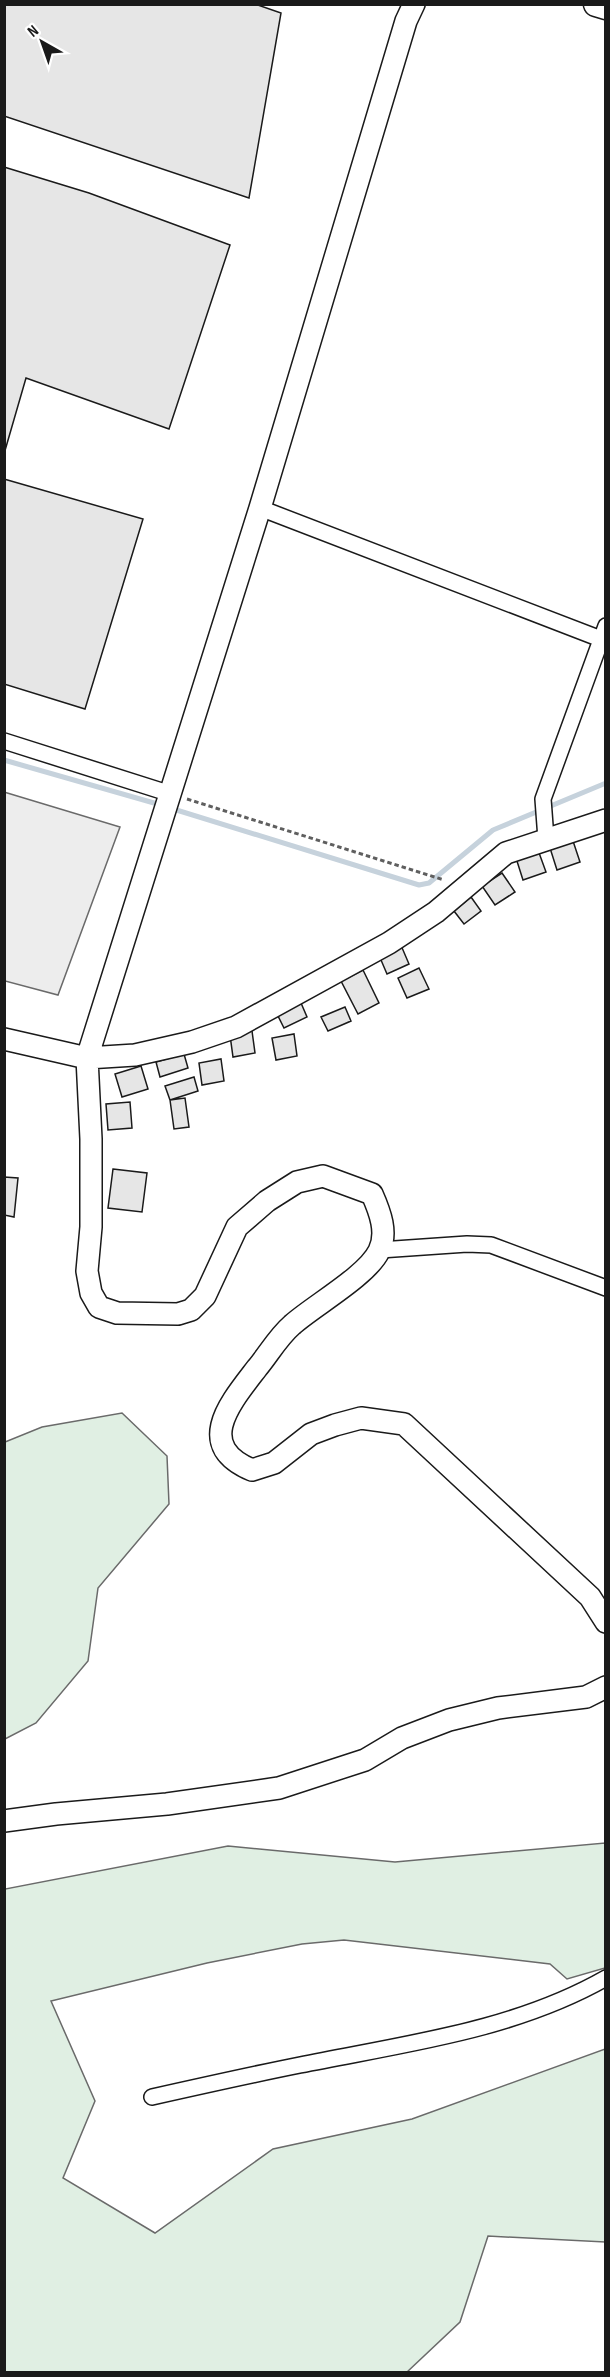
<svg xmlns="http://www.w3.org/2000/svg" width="610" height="2377" font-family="'Sofia Sans Condensed',sans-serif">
	<rect width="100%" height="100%" fill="#fff"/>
	<path fill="#e0efe3" stroke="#6a6a6a" stroke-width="1.5" d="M122,1413L167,1456L169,1504L98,1588L88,1661L36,1723L5,1739V1442L42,1427Z
		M605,1843V1968L567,1979L550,1964L344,1940L302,1944L207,1963L51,2001L95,2101L63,2178L155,2233L273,2149L412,2119L605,2049V2242L488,2236L460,2322L407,2372H5V1889L228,1846L395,1862Z"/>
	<path fill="#ededed" stroke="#6a6a6a" stroke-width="1.5" d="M4,792L120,827L58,995L5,981Z"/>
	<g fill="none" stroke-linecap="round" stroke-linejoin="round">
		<path stroke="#c6d2dc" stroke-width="5" d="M4,760L161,805
			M170,808L419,885L429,883L493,830L606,783"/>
	</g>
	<path fill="#e6e6e6" stroke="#1a1a1a" stroke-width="1.5" d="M4,4H255L281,13L249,198L4,116Z
		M4,167L89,193L230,245L169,429L26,378L4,454Z
		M4,479L143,519L85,709L4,684Z
		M573,841L580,862L557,870L550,848Z
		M538,850L546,872L523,880L516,858Z
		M502,873L515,892L495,905L482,886Z
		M471,897L481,911L464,924L454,911Z
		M400,943L409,964L387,974L378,953Z
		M419,968L429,989L407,998L398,978Z
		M363,970L379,1003L358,1014L341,981Z
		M301,1003L307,1017L284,1028L277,1014Z
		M345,1007L351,1021L328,1031L321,1017Z
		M252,1031L255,1053L233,1057L230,1035Z
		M294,1034L297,1056L276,1060L272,1038Z
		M184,1054L188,1068L160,1077L156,1062Z
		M221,1059L224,1081L202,1085L199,1063Z
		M141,1066L148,1089L122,1097L115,1074Z
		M194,1077L198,1091L170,1100L165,1086Z
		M185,1098L189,1127L174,1129L170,1100Z
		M130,1102L132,1128L108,1130L106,1104Z
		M113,1169L147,1173L142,1212L108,1208Z
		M4,1177L18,1178L14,1217L4,1215Z"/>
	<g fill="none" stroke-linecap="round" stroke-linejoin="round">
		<g stroke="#1a1a1a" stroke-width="18">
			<path id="street" d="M260,508L606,641
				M4,741L171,794
				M546,839L543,799L606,626
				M380,1250L467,1244L491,1245L606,1288
				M152,2097C201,2086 250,2075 300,2065C403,2044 513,2031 606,1978"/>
		</g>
		<g stroke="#1a1a1a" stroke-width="24">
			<path id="secondary" d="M414,4L406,21L260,508L87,1058L91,1139V1227L87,1271L91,1293L99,1307L117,1313L178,1314L191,1310L205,1296L237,1227L267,1201L297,1182L323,1176L372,1194C380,1212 388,1233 379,1251C367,1276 313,1306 292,1325C278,1337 268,1355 257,1368C231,1402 193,1445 252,1470L274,1463L311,1434L335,1425L361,1418L404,1424L590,1597L606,1622
				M4,1039L87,1058L135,1055L192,1042L236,1027L389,943L436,912L506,853L606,820
				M4,1821L56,1814L167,1804L279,1788L365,1760L402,1738L449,1720L498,1708L586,1697L606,1687"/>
		</g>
		<g stroke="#1a1a1a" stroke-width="27">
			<path id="primary" d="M596,4L606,7"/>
		</g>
		<path stroke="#5f5f5f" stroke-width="3" stroke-dasharray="4.5 3" stroke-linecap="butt" d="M187,799L444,880"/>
		<use href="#street" stroke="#fff" stroke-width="15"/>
		<use href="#secondary" stroke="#fff" stroke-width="21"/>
		<use href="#primary" stroke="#fff" stroke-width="24"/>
	</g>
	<rect width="610" height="2377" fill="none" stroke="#1a1a1a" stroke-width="12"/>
	<g transform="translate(42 42) rotate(320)" stroke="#ffffff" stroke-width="4.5" paint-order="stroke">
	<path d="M0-4.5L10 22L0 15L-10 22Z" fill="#1a1a1a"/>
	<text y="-9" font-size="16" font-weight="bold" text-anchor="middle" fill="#1a1a1a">N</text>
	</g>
</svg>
